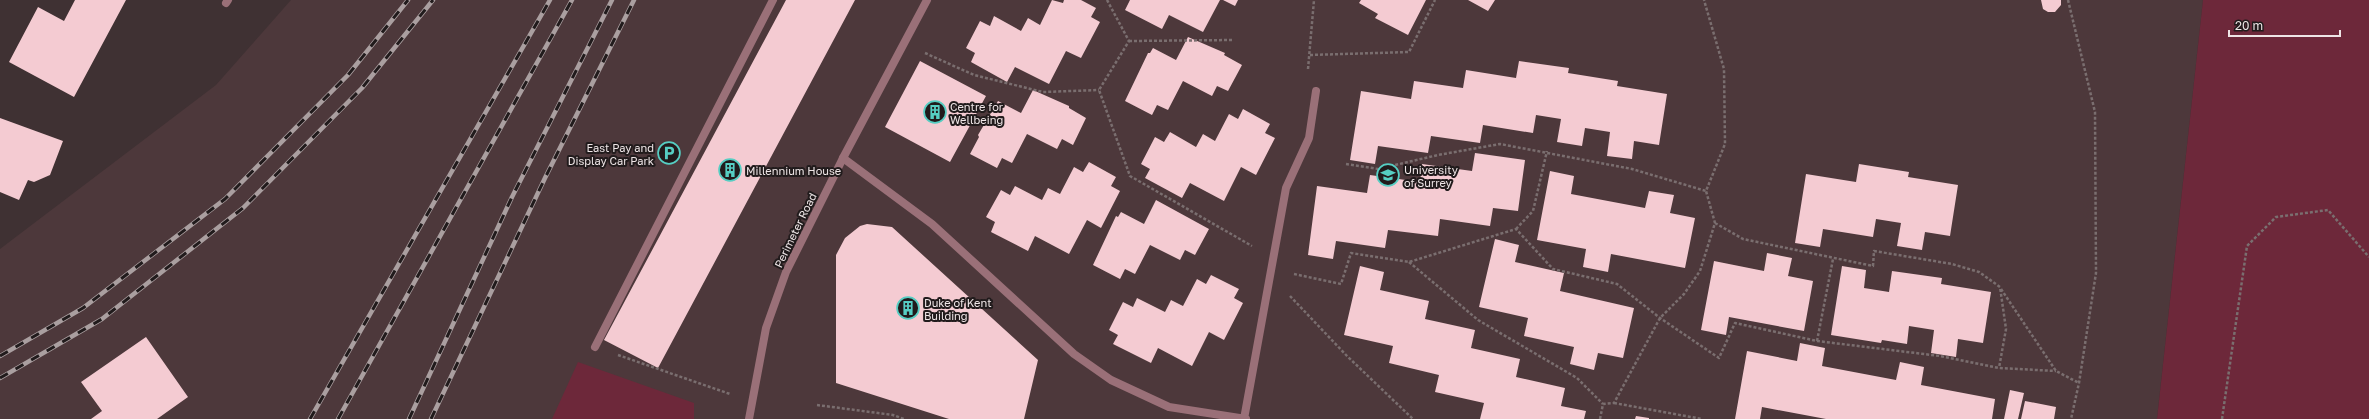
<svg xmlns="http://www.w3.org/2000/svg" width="2369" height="419" font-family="'Golos Text',sans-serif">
	<rect width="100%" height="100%" fill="#3f3133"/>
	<path fill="#4d383b" d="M291,0H2203L2157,419H0V249L216,85Z"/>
	<path fill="#6d283a" d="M2203,0H2369V419H2157Z
		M578,362L694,403V419H552Z"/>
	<path fill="#f4cbd2" d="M75,0H126L74,97L9,62L38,7L64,21Z
		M786,0H855L658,368L604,340Z
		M1052,0L1063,3L1064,0H1081L1096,8L1091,17L1100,22L1081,58L1066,51L1049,84L1015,67L1007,82L971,62L975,53L966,48L980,21L990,26L994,16L1021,31L1028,18L1040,25Z
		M1130,0H1220L1203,32L1169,15L1162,29L1125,10Z
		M1223,0H1238L1235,6Z
		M1361,0H1426L1408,35L1375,18L1378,14L1359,3Z
		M1468,0H1495L1488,11Z
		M2041,0H2061V5L2055,12H2048L2043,9Z
		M1188,37L1225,53L1224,55L1242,65L1228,91L1217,86L1212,96L1183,81L1168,110L1157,105L1152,115L1125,101L1148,53H1150L1153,48L1176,60Z
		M920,61L986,96L950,162L885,127Z
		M1519,61L1569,68L1568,73L1618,81L1617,86L1667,94L1659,145L1634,141L1632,159L1607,156L1610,132L1585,128L1582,146L1557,142L1561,119L1536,115L1533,133L1483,125L1480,143L1431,136L1428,153L1378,146L1375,164L1350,160L1361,91L1411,99L1414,81L1463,88L1466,70L1516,78Z
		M1033,90L1069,106V108L1086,118L1073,145L1062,139L1057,149L1027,134L1012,163L1002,158L997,168L970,154L979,137L978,135L998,101L1021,113Z
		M1243,109L1270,124L1265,133L1275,138L1256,175L1241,167L1224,201L1190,183L1182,198L1145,178L1150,169L1141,164L1155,137L1164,142L1170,132L1196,147L1203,134L1215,141L1229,114L1238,119Z
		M0,118L63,141L50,175L34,182L28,180L19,200L0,192Z
		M1475,153L1525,160L1518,211L1493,208L1490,226L1440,219L1438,236L1388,230L1385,248L1336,241L1333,259L1308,255L1317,186L1367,193L1370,175L1420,182L1422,164L1472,171Z
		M1089,162L1116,177L1111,186L1120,191L1101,228L1087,220L1069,254L1035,236L1028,251L991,232L995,222L986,217L1001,190L1010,195L1015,186L1042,200L1048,188L1060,194L1074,167L1083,172Z
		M1859,164L1909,172L1908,177L1958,185L1950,236L1925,232L1922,250L1897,246L1901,223L1876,219L1873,237L1823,229L1820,247L1795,243L1806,174L1856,182Z
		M1550,171L1574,176L1571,194L1645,208L1649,191L1674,195L1670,213L1695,218L1685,268L1611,254L1608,272L1583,267L1586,249L1537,240Z
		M1156,200L1209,229L1195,255L1185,250L1180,260L1150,245L1135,274L1125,269L1120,279L1093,265L1116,216L1118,217L1121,212L1144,224Z
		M867,224L892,227L1038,360L1024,419H949L836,383V255L845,238L860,226Z
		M1495,239L1519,245L1515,262L1564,273L1560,291L1634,308L1623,358L1598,353L1594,370L1570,364L1574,347L1524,336L1528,318L1479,307Z
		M1767,253L1792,258L1788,276L1813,281L1804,331L1729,317L1726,335L1701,330L1714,261L1764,271Z
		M1360,266L1384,272L1380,290L1429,301L1425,319L1475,330L1471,348L1520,359L1516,377L1565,388L1561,406L1586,411L1584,419H1480L1484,403L1435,392L1439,375L1389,363L1393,346L1344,335Z
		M1842,266L1866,270L1864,288L1889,292L1892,271L1942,278L1941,284L1991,292L1983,343L1958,339L1956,357L1931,353L1934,330L1909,326L1907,344L1882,340L1881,343L1831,335Z
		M1211,275L1239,289L1234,298L1243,303L1224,340L1209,332L1192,366L1158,348L1151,363L1113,344L1118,335L1109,330L1123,302L1133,307L1137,298L1165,312L1171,300L1183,306L1197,279L1206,284Z
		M146,337L188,397L157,419H91L102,411L81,382Z
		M1800,343L1825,348L1822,366L1896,380L1900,362L1924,367L1921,385L1995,399L1992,419H1826L1762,407L1760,419H1735L1747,351L1797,361Z
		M2010,390L2024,393L2018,419H2004Z
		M2025,401L2056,407L2054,419H2021Z
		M1636,416L1649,418V419H1635Z"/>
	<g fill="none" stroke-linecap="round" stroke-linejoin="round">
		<path stroke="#7a6e6f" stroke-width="2.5" stroke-dasharray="3 2" stroke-linecap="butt" d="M1107,0L1129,41L1099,90L1130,176L1252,246
			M2068,0L2095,112L2096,273L2079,383L2071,419
			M1129,41L1234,40
			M925,53L974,75L1043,92L1099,90
			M1310,55L1409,52L1435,0
			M1308,69L1314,0
			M1346,164L1378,169L1438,155L1500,144L1632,169L1706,191
			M1715,223L1743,239L1873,266L1874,251L1952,264L1979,272L2000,287L2006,329L1999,368
			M1516,229L1533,211L1547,151
			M1409,262L1478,320L1577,378L1603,404
			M1294,274L1341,284L1351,253L1409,262L1516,229L1553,269L1617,284L1660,318L1719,358L1735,323L1817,341L1940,356L1999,368L2056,371
			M2001,289L2056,371L2079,383
			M1290,296L1347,356L1413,419
			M1817,341L1833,259
			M618,355L730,394
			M1614,403L1702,419
			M817,405L893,415L904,419
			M1600,419L1603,404L1614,403L1660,318L1684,294L1700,271L1715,223L1706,191L1725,144L1724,69L1704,0
			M2222,419L2247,246L2276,217L2328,210L2369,257"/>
		<path stroke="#9a7078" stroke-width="8" d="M226,3L228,0
			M843,158L932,224L1074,354L1111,380L1169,407L1246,419
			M595,347L773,0
			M1244,419L1286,188L1309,138L1316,91"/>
		<path stroke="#9a7078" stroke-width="8" d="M749,419L766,328L786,272L843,158L927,0"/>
		<g stroke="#aa9fa0" stroke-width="4.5">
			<path id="rail" d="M0,356L83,308L225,199L348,75L408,0
				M0,378L102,319L243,208L362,88L433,0
				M310,419L550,0
				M338,419L572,0
				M409,419L512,197L612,0
				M431,419L545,178L634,0"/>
		</g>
		<use href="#rail" stroke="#211b1c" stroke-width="3" stroke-dasharray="9" stroke-linecap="butt"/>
	</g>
	<defs>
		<g id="building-ring" transform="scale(1.15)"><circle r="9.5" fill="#211b1c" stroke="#56cec3" stroke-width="1.5"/><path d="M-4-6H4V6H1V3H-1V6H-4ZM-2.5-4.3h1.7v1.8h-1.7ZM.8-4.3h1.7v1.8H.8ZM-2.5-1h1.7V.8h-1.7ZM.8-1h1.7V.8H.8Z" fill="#56cec3"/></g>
		<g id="parking-ring" transform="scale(1.15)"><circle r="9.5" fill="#211b1c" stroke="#56cec3" stroke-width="1.5"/><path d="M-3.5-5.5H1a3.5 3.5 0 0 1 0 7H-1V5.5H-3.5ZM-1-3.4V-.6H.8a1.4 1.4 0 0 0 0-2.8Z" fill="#56cec3"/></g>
		<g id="university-ring" transform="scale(1.15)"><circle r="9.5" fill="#211b1c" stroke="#56cec3" stroke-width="1.5"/><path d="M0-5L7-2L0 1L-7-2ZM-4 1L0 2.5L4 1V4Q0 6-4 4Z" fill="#56cec3"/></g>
	</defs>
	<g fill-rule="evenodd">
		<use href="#building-ring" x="935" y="112"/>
		<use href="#parking-ring" x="669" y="153"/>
		<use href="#building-ring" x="730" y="170"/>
		<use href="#university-ring" x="1388" y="175"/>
		<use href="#building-ring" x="908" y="308"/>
	</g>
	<g text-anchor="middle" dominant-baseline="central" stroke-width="4" stroke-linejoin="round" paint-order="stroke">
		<g font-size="11" fill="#eee5e6" stroke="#211b1c" text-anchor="start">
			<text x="950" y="106">Centre for<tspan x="950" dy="13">Wellbeing</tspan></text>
			<text x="654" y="147" text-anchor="end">East Pay and<tspan x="654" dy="13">Display Car Park</tspan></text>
			<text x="1404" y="169">University<tspan x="1404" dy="13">of Surrey</tspan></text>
			<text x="746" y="170">Millennium House</text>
			<text x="924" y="302">Duke of Kent<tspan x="924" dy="13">Building</tspan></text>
		</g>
		<g font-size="11" fill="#eee5e6" stroke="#211b1c">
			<text transform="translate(795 230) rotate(-64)">Perimeter Road</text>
		</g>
	</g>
	<path d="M2229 30v6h111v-6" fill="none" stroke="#eee5e6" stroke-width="2"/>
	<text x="2235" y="30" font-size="12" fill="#eee5e6" stroke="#211b1c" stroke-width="3" paint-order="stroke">20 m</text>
</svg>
